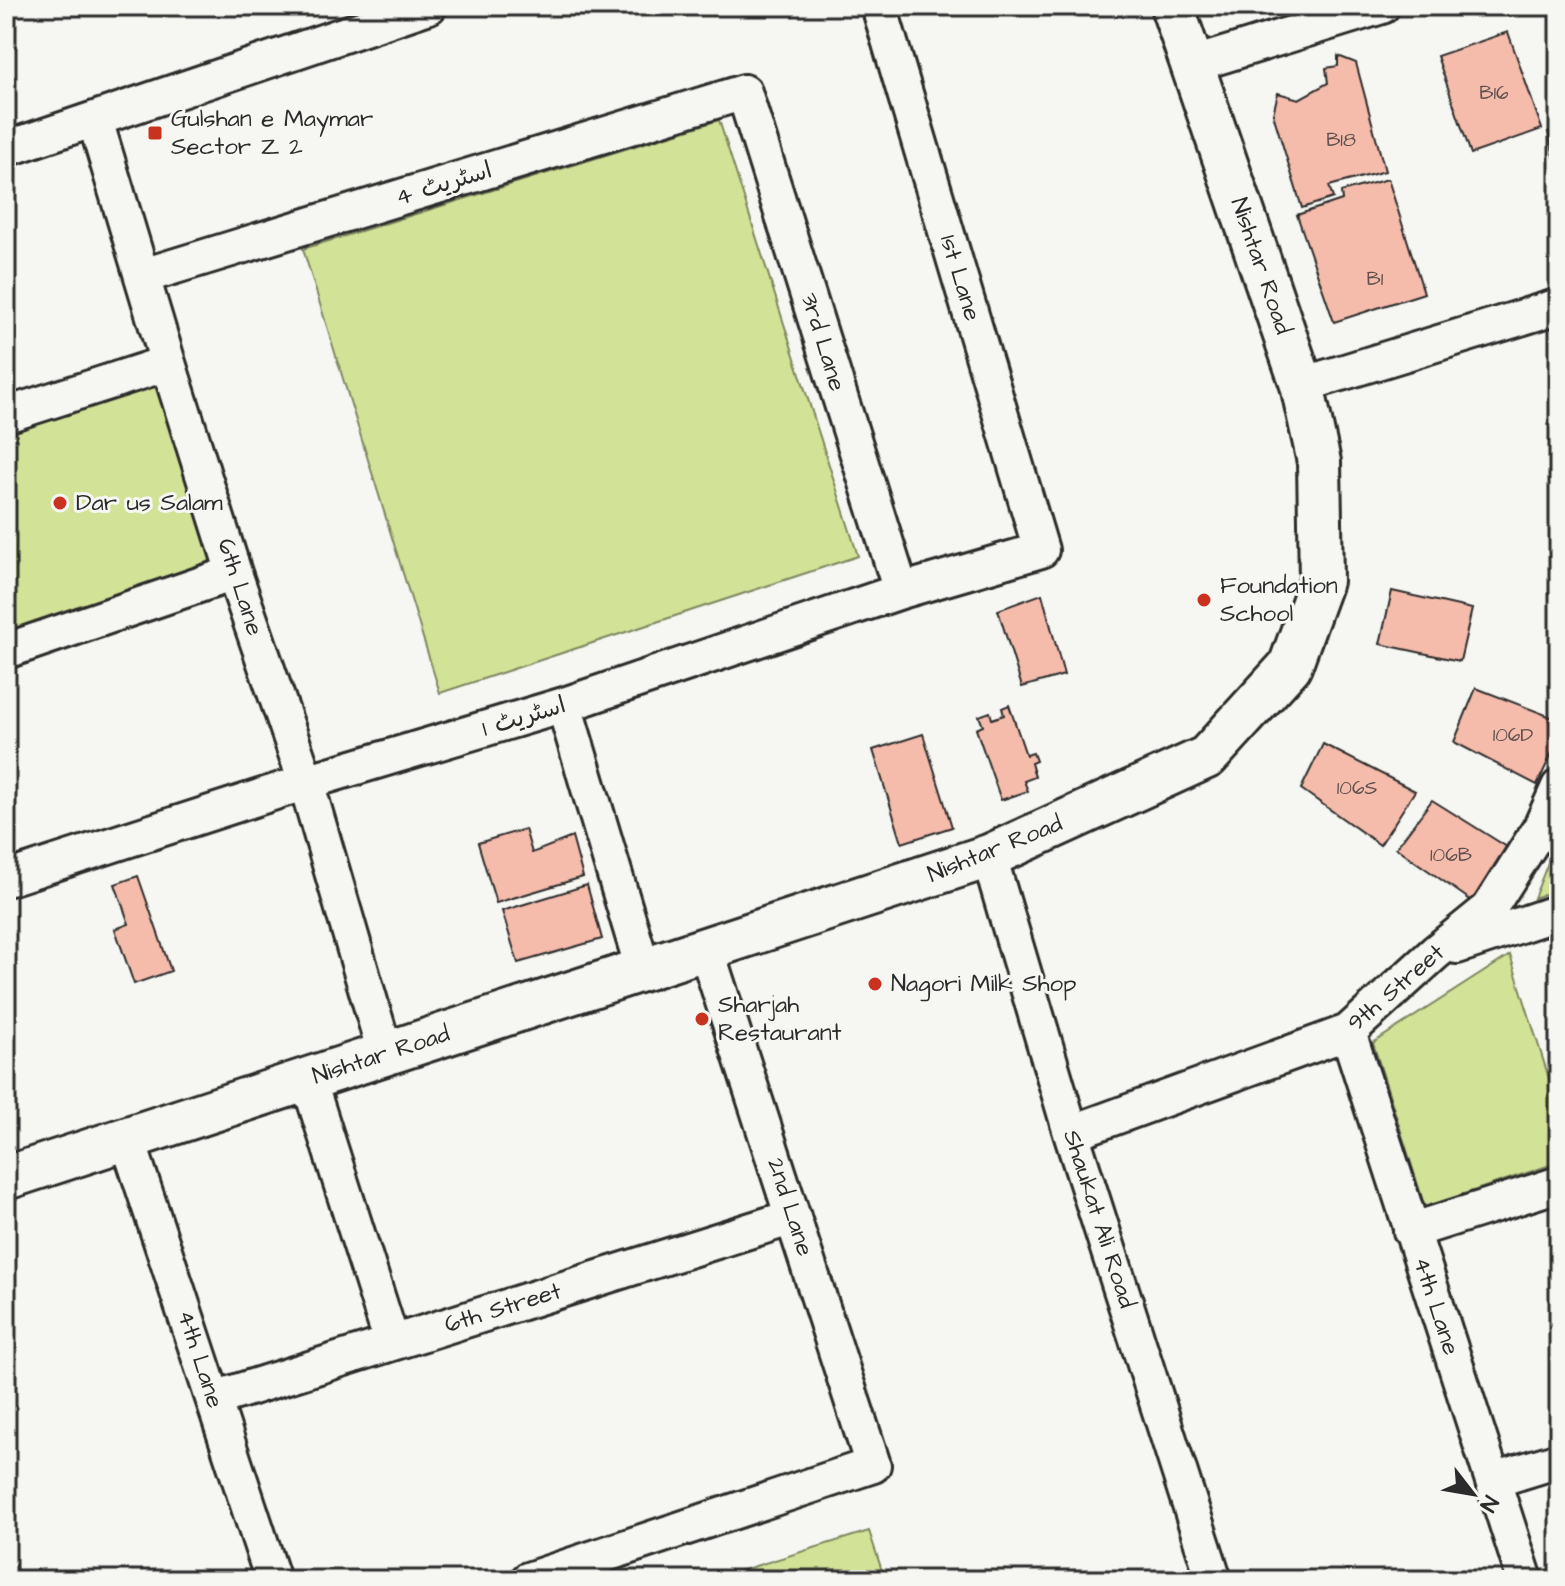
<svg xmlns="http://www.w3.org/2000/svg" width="1565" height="1586" font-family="'Architects Daughter','Playpen Sans Arabic',sans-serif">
	<rect width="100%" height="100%" fill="#f6f6f2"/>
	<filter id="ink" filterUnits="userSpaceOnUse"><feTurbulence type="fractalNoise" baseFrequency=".0125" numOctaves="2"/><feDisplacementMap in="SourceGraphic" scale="16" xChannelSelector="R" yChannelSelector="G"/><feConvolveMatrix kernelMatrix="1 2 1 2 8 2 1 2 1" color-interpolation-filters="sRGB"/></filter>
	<g filter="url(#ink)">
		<path fill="#d2e397" stroke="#7e8761" stroke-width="2" d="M719,120L858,556L440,693L303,249Z
			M159,381L215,568L6,635V434Z
			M1559,835V889L1534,898Z
			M1510,955L1559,1110V1162L1425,1207L1373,1043Z
			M869,1531L885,1580H710Z"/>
		<path fill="#f5bcac" stroke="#2b2b2b" stroke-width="2" d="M1508,32L1542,129L1471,154L1437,56Z
			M1338,56L1356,63L1385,171L1329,186L1333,198L1302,208L1273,114L1278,93L1299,99L1328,83L1326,68L1338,66Z
			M1559,129V175L1548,132Z
			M1388,179L1424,293L1334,322L1297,215L1342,200L1341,192Z
			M1392,591L1472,609L1460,661L1380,644Z
			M1042,594L1064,675L1022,687L998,610Z
			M1476,688L1559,720V738L1537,785L1454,742Z
			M1009,705L1026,755L1033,753L1036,761L1031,763L1035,777L1024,781L1028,791L1001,800L976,729L983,726L979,716L990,712L992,719L1004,715L1002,708Z
			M923,734L952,827L902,843L873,750Z
			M1323,744L1415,791L1380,845L1301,789Z
			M1432,800L1515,852L1476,904L1396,848Z
			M525,829L532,853L572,837L583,877L496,903L478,843Z
			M138,876L171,971L134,984L115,929L129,924L115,884Z
			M587,885L602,939L518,963L502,911Z"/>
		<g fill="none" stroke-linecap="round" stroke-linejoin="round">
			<g stroke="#2b2b2b" stroke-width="40">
				<path id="minor" d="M1191,65L1382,6
					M95,120L168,363L234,573L306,782L385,1053
					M6,149L429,6
					M143,276L744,92L901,591
					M1302,385L1559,306
					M6,415L168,363
					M6,651L234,573
					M564,705L643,969
					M989,856L1071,1133L1214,1580
					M6,879L306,782L564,705L901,591L1041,550L879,6
					M1457,946L1559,912
					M1348,1032L1525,1580
					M308,1079L392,1343
					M1071,1133L1348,1032L1436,952L1489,909L1541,827L1559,787
					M127,1138L273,1580
					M1411,1231L1559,1184
					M214,1399L793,1217
					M1494,1480L1559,1460
					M528,1580L873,1465L706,949"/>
			</g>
			<g stroke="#2b2b2b" stroke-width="48">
				<path id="tertiary" d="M6,1178L989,856L1207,757L1290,666L1321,581L1319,462L1302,385L1172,6"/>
			</g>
			<use href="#minor" stroke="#f6f6f2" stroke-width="34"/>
			<use href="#tertiary" stroke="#f6f6f2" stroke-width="42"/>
		</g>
	</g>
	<g fill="#c8321e" stroke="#f6f6f2" stroke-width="3">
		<rect x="147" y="125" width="16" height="16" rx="4"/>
		<circle cx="60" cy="503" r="8"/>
		<circle cx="1204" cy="600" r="8"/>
		<circle cx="875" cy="984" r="8"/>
		<circle cx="702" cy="1019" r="8"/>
	</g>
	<g text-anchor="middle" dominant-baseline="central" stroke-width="6" stroke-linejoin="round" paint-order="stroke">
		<g font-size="20" fill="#5e4f4b">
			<text x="1494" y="93">B16</text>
			<text x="1341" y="140">B18</text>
			<text x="1375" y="279">B1</text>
			<text x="1513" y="735">106D</text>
			<text x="1357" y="788">106S</text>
			<text x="1451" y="855">106B</text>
		</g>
		<g font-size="24" fill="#2b2b2b" stroke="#f6f6f2" text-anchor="start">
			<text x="171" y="119">Gulshan e Maymar<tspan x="171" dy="28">Sector Z 2</tspan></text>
			<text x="76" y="503">Dar us Salam</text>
			<text x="1220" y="586">Foundation<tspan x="1220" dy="28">School</tspan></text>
			<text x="891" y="984">Nagori Milk Shop</text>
			<text x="718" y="1005">Sharjah<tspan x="718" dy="28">Restaurant</tspan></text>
		</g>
		<g font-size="24" fill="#2b2b2b" stroke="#f6f6f2">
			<text transform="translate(444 184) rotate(-17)">اسٹریٹ 4</text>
			<text transform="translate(1261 266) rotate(71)">Nishtar Road</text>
			<text transform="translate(960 278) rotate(73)">1st Lane</text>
			<text transform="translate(823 342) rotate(73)">3rd Lane</text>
			<text transform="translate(240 587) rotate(72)">6th Lane</text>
			<text transform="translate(524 717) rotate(-17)">اسٹریٹ 1</text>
			<text transform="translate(995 849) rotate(-22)">Nishtar Road</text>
			<text transform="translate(1396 988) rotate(-41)">9th Street</text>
			<text transform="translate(381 1055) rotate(-18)">Nishtar Road</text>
			<text transform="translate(790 1207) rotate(72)">2nd Lane</text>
			<text transform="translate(1099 1219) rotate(72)">Shaukat Ali Road</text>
			<text transform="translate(1436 1306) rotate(72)">4th Lane</text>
			<text transform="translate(503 1308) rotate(-17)">6th Street</text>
			<text transform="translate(200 1359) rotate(72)">4th Lane</text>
		</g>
	</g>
	<rect width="1565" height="1586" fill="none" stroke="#f6f6f2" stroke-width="32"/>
	<rect x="16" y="16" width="1533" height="1554" fill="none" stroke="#2b2b2b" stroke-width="3" filter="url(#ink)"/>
	<g transform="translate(1473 1494) rotate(121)" stroke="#f6f6f2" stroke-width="6" paint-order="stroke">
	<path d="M0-6L14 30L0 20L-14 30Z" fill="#2b2b2b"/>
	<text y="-12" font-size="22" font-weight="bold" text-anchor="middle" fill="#2b2b2b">N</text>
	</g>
</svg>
